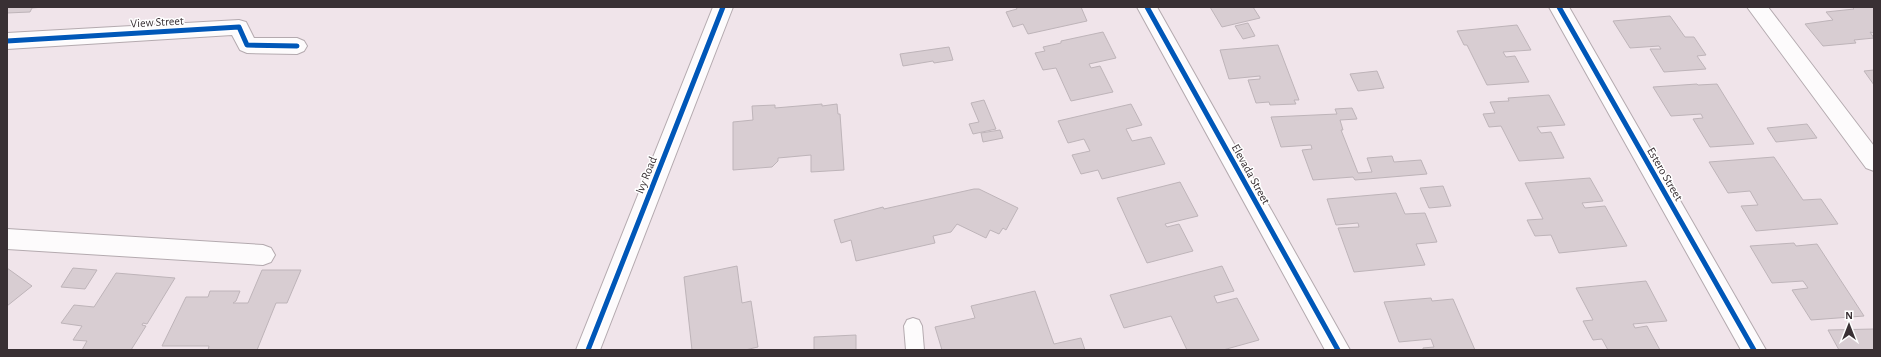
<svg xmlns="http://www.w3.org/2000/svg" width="1881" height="357" font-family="'Alegreya Sans',sans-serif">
	<rect width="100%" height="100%" fill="#f0e4ea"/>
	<path fill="#d8cdd2" stroke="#beb4b9" d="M7,7H44L32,8L30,12L7,13Z
		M1016,7H1081L1087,21L1028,34L1023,24L1013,27L1006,12L1017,9Z
		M1210,7H1253L1260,18L1222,27Z
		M1852,7H1874V33L1870,32L1874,38L1854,40L1856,43L1823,46L1805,24L1833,20L1826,12L1854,9Z
		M1670,16L1685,37H1694L1706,55L1697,56L1706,69L1664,72L1650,49H1661L1659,46L1630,48L1613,21Z
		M1248,23L1255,36L1243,39L1235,26Z
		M1517,25L1531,50L1503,52L1506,57L1515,56L1529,82L1487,85L1467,45H1464L1457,31Z
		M1103,32L1116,58L1089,64L1091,68L1100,66L1113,92L1071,101L1056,68L1043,70L1035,53L1045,51L1043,47L1061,43V41Z
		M1278,45L1299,100H1294L1296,104L1270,105L1269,102L1256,103L1248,80L1260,79V76L1229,79L1220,50Z
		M949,47L953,60L934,63L933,61L903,66L900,54Z
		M1874,70V85L1864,71Z
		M1377,71L1384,88L1358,91L1350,74Z
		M1697,84L1698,85L1717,84L1754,144L1710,147L1693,119L1703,118L1701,114L1671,116L1653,87Z
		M1549,95L1565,125L1537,127L1541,133L1551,132L1564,158L1519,161L1501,126L1489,127L1483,114L1495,113L1490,102L1509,101L1508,98Z
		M984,100L996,129L973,134L969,124L979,122L971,103Z
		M822,104V106L837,104L838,114H840L844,170L811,172V155L778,158V161L772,167L733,170V122L753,120L752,106L775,105V108Z
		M1131,104L1142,125L1126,129L1132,141L1151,137L1165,164L1102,179L1098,170L1081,174L1072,155L1090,151L1084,139L1068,143L1058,121Z
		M1352,108L1357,119L1340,120L1343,130H1341L1358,173L1372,172L1367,158L1392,156L1394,162L1421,160L1427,174L1355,180L1353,177L1313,180L1302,150L1312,149L1311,145L1281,147L1271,117L1337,114L1335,109Z
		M1807,124L1817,138L1776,142L1767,128Z
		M1000,130L1003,138L983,142L981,133Z
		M1774,157L1803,200L1821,199L1838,224L1756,231L1741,206L1758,205L1750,191L1728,193L1709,162Z
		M1590,178L1603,201L1582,203L1585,208L1605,206L1627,246L1559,253L1551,235L1535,236L1527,220L1543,219L1525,183Z
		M1180,182L1198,216L1165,224L1167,227L1179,224L1193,251L1147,263L1117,198Z
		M1443,186L1451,206L1429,208L1420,188Z
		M974,189H979L1018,208L1006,230L1003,228L999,234L990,230L986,238L957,224L951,232L933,236L935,243L856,261L851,240L841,243L834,220L883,207L884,209Z
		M1396,193L1405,214L1425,213L1437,242L1416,244L1425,265L1354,272L1338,228L1359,227L1358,223L1336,225L1327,199Z
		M1794,243L1796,246L1817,244L1864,316L1811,320L1792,290L1808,288L1803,281L1772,283L1750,246Z
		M737,266L742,303L751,301L758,347L745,350H692L684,277Z
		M1222,266L1234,291L1214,296L1217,303L1237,298L1259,340L1223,350H1187L1171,316L1124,328L1110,295Z
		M7,268L32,286L7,306Z
		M73,268L97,270L85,289L61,287Z
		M262,270H301L287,303H276L257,350H208L209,346H162L186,297H208L210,291H240L236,301L233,303H248Z
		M116,273L175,278L147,324L143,323L142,325L146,326L131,350H82L87,341L73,340L82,326L61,323L74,305L94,307Z
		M1646,281L1667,321L1633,324L1635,328L1647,326L1660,350H1608L1602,339L1593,340L1583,321L1593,320L1576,288Z
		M1035,291L1054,344L1081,338L1085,350H942L935,327L975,318L971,306Z
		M1431,298L1432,301L1453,299L1475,350H1423V348L1434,347L1431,339L1399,342L1384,302Z
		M1874,329V350H1839L1828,330Z
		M856,335V350H814V337Z"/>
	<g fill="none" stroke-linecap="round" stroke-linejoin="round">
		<g stroke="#b4aaaf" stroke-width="2">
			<path id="lane" d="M913,318L919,320L922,326L924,350H906L904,326L907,320Z"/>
		</g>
		<g stroke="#b4aaaf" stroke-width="2">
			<path id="street" d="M713,7H733L600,350H576Z
				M1137,7H1157L1350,350H1325Z
				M1549,7H1569L1766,350H1741Z
				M1747,7H1768L1874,146V171L1866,168Z
				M239,20L246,22L254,38H297L304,41L307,46L304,51L297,54L247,53L240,50L232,35L7,49V33Z
				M7,229L263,245L271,248L275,255L271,262L263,265L7,249Z"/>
		</g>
		<use href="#lane" fill="#fdfbfc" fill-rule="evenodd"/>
		<use href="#street" fill="#fdfbfc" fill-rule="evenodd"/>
		<g stroke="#fff" stroke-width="8">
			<path id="cycleway" d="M1147,7L1338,350
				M1559,7L1754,350
				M7,41L239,27L247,45L297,46
				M588,350L723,7"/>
		</g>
		<use href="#cycleway" stroke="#0057b8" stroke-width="5"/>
	</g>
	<g text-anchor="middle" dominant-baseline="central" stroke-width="3" stroke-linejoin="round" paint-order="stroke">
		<g font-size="12" fill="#393034" stroke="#fff">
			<text transform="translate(157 22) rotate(-3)">View Street</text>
			<text transform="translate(1251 174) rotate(61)">Elevada Street</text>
			<text transform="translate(1665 174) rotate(60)">Estero Street</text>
			<text transform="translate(646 175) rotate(-68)">Ivy Road</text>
		</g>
	</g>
	<rect width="1881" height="357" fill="none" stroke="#393034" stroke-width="16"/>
	<g transform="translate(1849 325)" stroke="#ffffff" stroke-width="3" paint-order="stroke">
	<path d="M0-3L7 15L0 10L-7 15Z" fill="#393034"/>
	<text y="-6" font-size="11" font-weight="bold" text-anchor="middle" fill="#393034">N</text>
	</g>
</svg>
